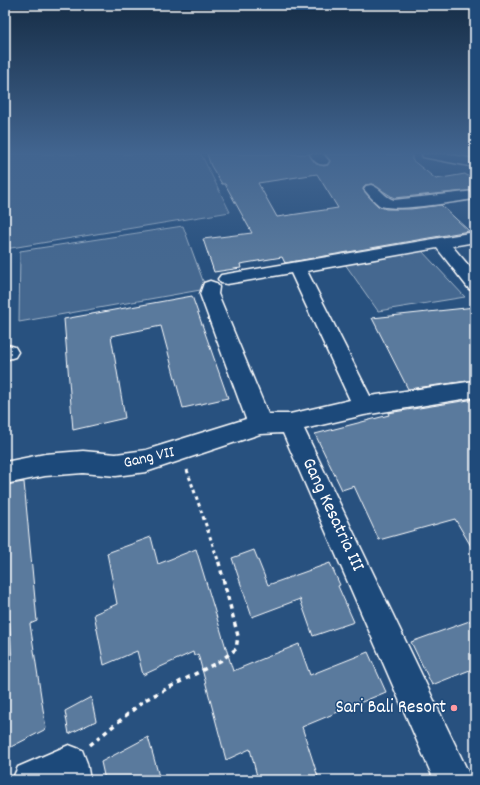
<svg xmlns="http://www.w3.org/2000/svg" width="480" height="785" font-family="Dekko,sans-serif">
	<rect width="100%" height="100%" fill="#28517f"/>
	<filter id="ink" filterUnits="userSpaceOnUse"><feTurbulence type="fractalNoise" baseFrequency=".025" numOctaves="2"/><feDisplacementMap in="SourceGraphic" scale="8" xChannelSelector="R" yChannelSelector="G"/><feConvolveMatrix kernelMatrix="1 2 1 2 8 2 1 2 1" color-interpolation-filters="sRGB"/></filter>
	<g filter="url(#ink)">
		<path fill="#446890" stroke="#a2b4c8" d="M5,154H201L230,212L5,249Z
			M183,226L206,289L19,322L20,251Z
			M421,250L465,297L378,311L345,264Z"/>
		<path fill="#5a7a9d" stroke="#fff" fill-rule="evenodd" d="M207,154H309L316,164L324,166L328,165L330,161L325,154H412V160L436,179L465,174L475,181V190L394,198L372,184L365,185L363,190L378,206L386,209H411L441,205L469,231L285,263L282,257L240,264L241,268L214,272L203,239L252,233L225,184H222L211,166ZM317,174L338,208L277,217L258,183Z
			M192,296L228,398L183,408L161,326L111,336L125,418L73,430L64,319Z
			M475,307V380L408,389L372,318Z
			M475,399V553L455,519L379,540L354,486L342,490L315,434L389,415L388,413Z
			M24,482L37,621L30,624L46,729L5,750V664L12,661L5,542V485Z
			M151,537L158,564L196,549L233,671L299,644L310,675L368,652L386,692L302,727L319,780H258L250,749L226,760L198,654L194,656L193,652L143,675L137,651L104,665L94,614L117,604L107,553Z
			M254,550L268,585L330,563L340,585L338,586L354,622L313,636L300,599L252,617L232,558Z
			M475,619V668L432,685L411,642Z
			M91,697L96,721L69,734L65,711Z
			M148,737L160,780H105L101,762Z"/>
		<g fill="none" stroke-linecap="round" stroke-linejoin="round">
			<g stroke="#fff" stroke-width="3">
				<path id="minor" d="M310,154H323L329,161L327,164C318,166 314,161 310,154Z
					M371,185C380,187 385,198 394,200L475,191V199C457,201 393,213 379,205C374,201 368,194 364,189L366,186Z
					M475,232V242L452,246L475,273V291L469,289L437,248L307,271L370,396L475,381V397L364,415L304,429L472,780H434L283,433L260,434L146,472L116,476L83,473L45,476L5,484V462L45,454L83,451L116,454L146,450L246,419L200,294L204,283L210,281L216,283L219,287L218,294L268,414H290L350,400L291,273L227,284L221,283L218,279L221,275Z
					M8,345L15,347L18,352L15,357L5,360V346Z
					M69,745L82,750L87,763L90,780H12L18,767Z"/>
			</g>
			<g stroke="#fff" stroke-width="3">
				<path id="major" d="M422,154H447L475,159V167L428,158L423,157Z"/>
			</g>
			<path stroke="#fff" stroke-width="3" stroke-dasharray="3.5 3.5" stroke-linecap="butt" d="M187,470L218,560"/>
			<path stroke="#fff" stroke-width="3.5" stroke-dasharray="4.5 4.5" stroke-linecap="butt" d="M90,745L145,700L220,661L236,649L238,636L218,559"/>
			<use href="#minor" fill="#1f4a7a" fill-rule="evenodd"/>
			<use href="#major" fill="#1f4a7a" fill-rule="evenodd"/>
		</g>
	</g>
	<linearGradient id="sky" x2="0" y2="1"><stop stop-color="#162d46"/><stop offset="0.58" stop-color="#426590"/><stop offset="1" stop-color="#426590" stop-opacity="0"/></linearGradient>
	<rect width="480" height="264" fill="url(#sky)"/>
	<circle fill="#ff9aa2" stroke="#1f4a7a" stroke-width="1.5" cx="454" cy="708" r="4"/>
	<g text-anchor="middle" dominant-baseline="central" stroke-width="3" stroke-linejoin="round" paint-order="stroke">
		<g font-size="16" fill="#fff" stroke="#1f4a7a">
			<text transform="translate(149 458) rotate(-13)">Gang VII</text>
		</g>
		<g font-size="19" fill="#fff" stroke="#1f4a7a">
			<text transform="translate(332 515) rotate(65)">Gang Kesatria III</text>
		</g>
		<g font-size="19" fill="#fff" stroke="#1f4a7a" text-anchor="end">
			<text x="446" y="708">Sari Bali Resort</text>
		</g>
	</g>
	<rect width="480" height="785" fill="none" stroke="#1f4a7a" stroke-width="20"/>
	<rect x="10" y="10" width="460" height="765" fill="none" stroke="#fff" stroke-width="1.5" filter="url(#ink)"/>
</svg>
